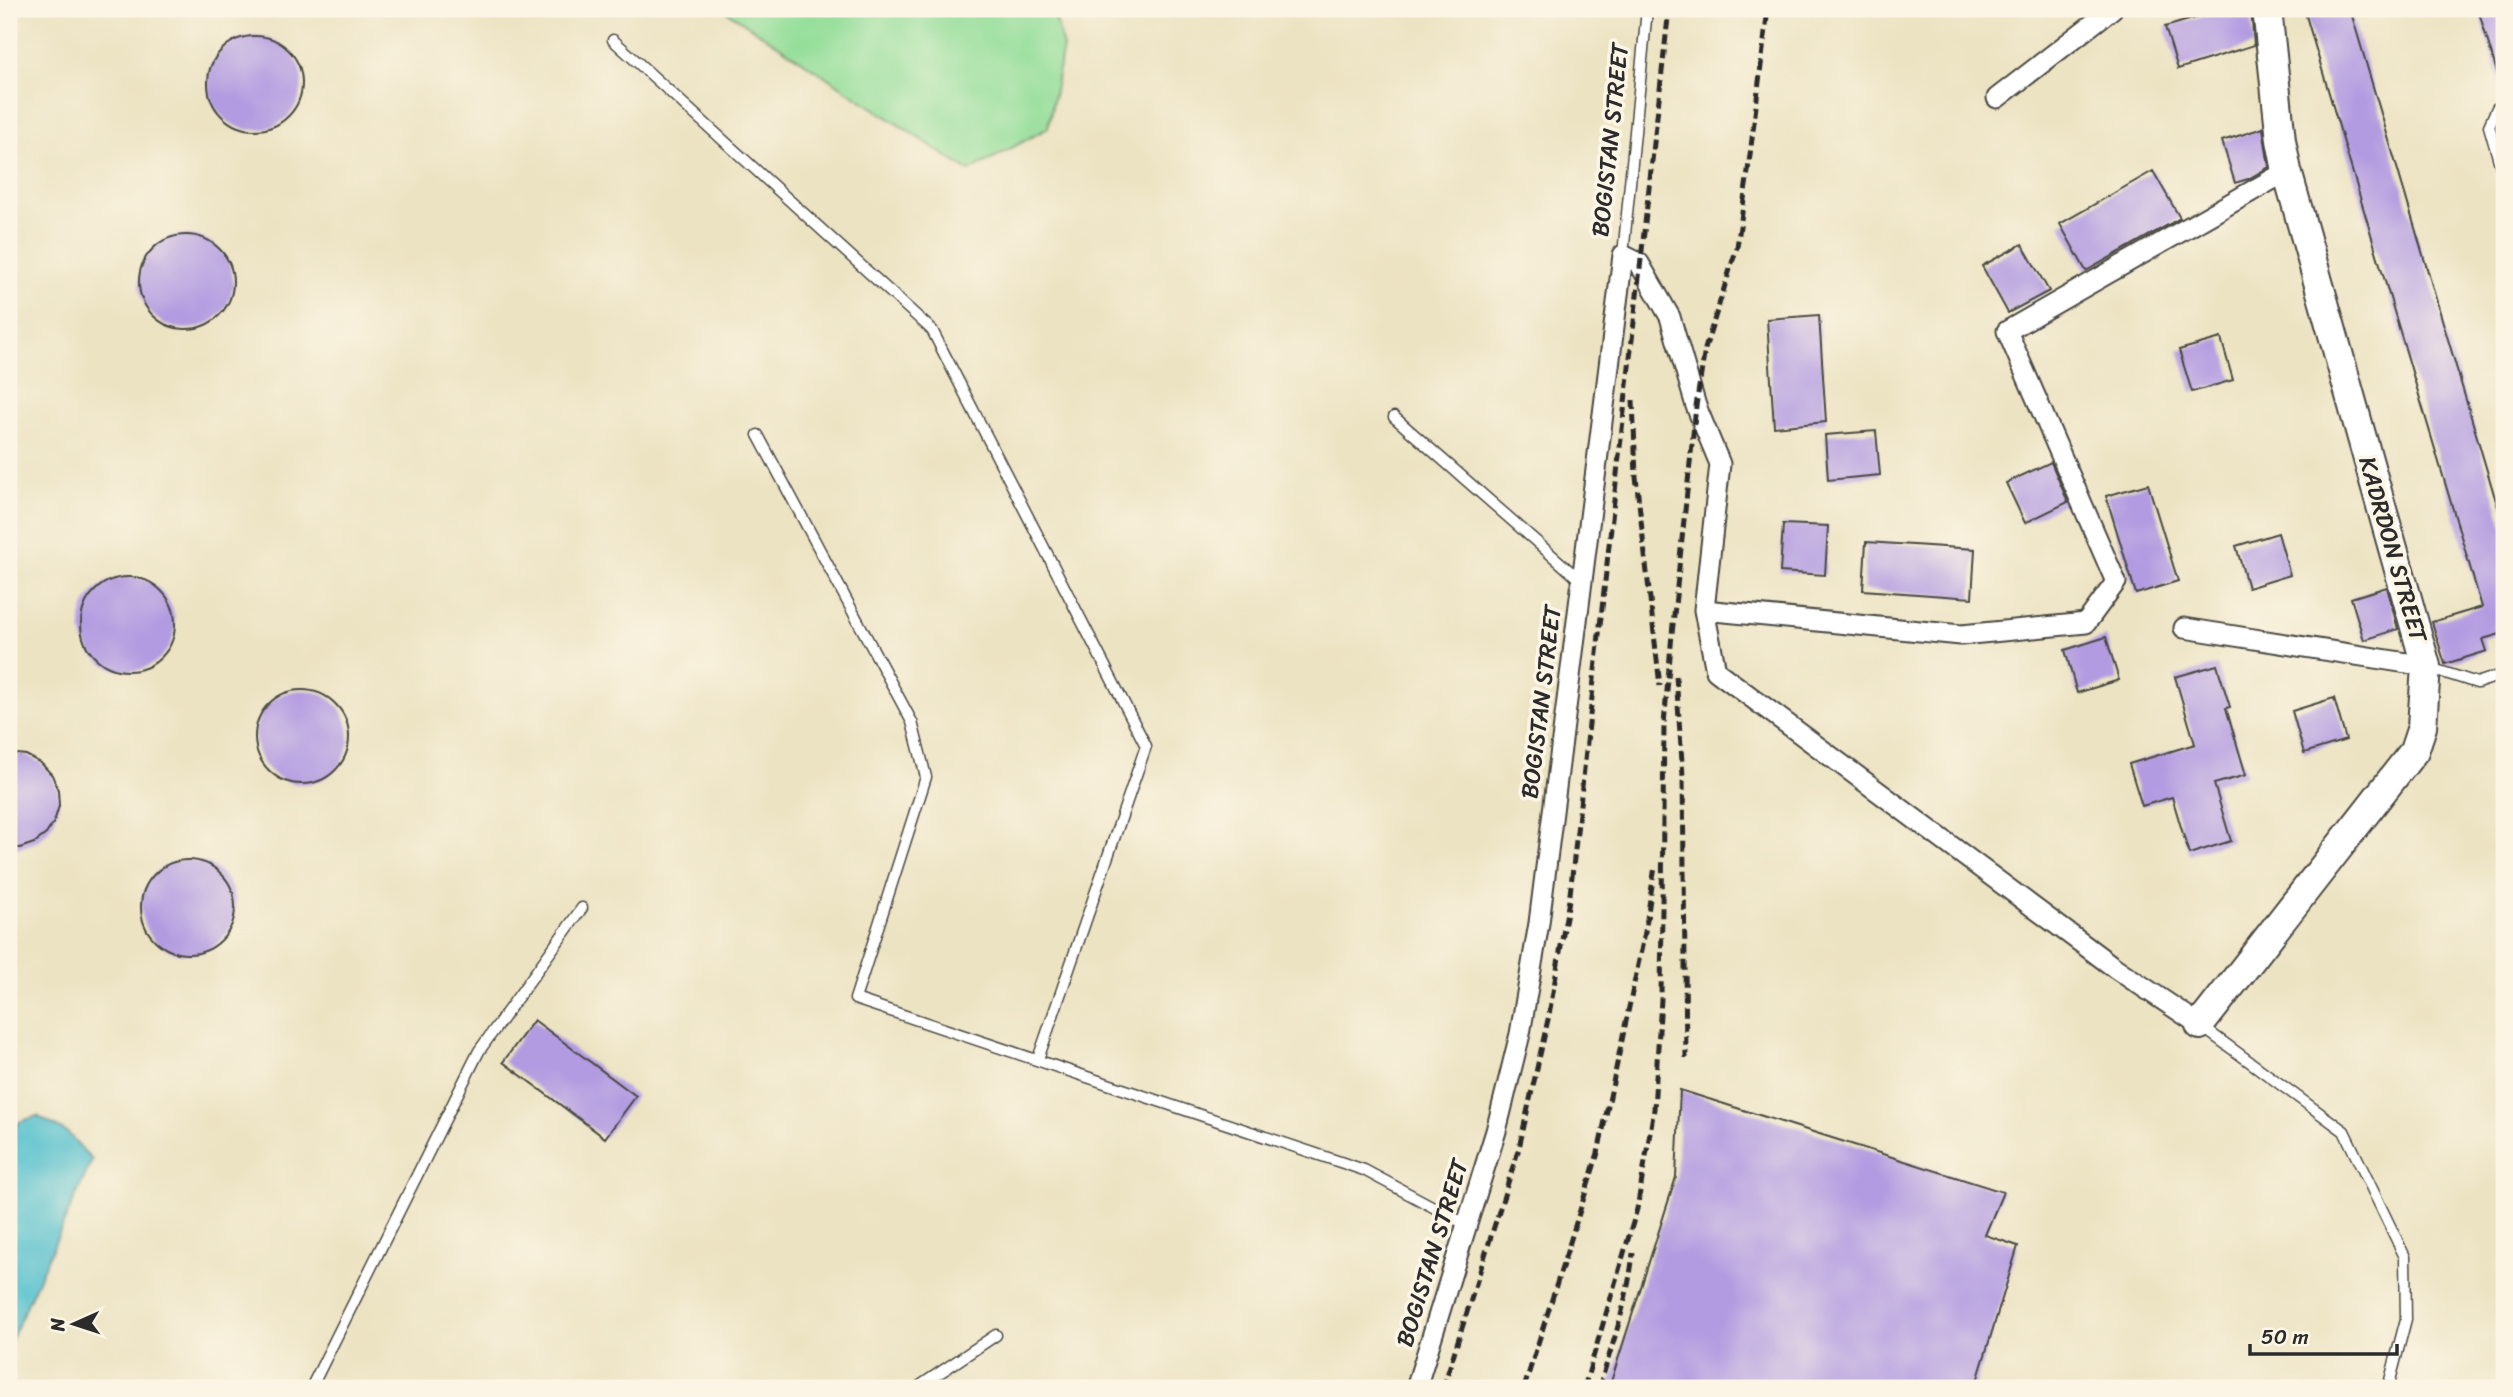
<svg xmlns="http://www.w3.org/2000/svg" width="2513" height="1397" font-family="Sriracha,sans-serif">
	<rect width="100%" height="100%" fill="#fcf5e5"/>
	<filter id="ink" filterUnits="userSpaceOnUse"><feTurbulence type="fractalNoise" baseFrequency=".0143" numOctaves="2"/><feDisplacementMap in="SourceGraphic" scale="14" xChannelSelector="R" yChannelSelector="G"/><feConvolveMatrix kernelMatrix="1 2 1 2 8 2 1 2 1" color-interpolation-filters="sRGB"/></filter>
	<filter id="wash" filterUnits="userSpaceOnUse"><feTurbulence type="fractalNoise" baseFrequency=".00686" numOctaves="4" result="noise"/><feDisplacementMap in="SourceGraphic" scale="28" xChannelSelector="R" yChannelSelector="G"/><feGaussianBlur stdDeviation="1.57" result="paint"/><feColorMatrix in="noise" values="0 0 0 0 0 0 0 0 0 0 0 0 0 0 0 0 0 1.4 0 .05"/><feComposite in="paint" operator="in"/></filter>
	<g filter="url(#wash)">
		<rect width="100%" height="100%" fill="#ece3c2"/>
		<path fill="#94de9a" stroke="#608462" stroke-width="2" d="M723,9H1053L1063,47L1048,128L969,171Z"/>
		<path fill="#53c0cd" stroke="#3f767c" stroke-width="2" d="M37,1116L68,1133L92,1160L9,1345V1141L19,1122Z"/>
		<g id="blocks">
			<path fill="#b29be1" d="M2215,9H2251L2254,45L2178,69L2165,27L2216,12Z
				M2304,9H2350L2504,528V633L2483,639L2487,651L2445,664L2432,622L2482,607Z
				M2478,9H2504V82H2500Z
				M208 83a47 47 0 1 1 94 0a47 47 0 1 1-94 0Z
				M2263,128L2269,167L2248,179L2235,183L2222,141Z
				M2153,171L2180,218L2086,271L2060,224Z
				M139 282a47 47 0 1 1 94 0a47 47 0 1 1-94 0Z
				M2022,244L2049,291L2008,313L1982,266Z
				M1819,315L1826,422L1774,427L1767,319Z
				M2221,338L2233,380L2192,392L2179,350Z
				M1876,431L1880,475L1828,480L1825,435Z
				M2051,462L2068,502L2025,523L2006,483Z
				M2148,484L2178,581L2136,594L2106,496Z
				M1783,524L1828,526L1825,575L1780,572Z
				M2278,533L2290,575L2248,588L2236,546Z
				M1866,542L1975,549L1972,598L1863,590Z
				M81 624a47 47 0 1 1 94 0a47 47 0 1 1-94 0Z
				M2387,587L2398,629L2364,640L2351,598Z
				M2106,637L2119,680L2077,693L2065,650Z
				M2217,665L2230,707L2226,708L2246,775L2214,784L2231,841L2189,854L2172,797L2142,806L2129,764L2195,744L2175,677Z
				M255 737a47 47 0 1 1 94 0a47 47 0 1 1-94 0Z
				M2334,698L2346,740L2304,753L2292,711Z
				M9,753L26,755L41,763L52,775L58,790L59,806L54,822L46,834L34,843L20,848H9Z
				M141 907a47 47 0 1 1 94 0a47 47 0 1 1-94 0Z
				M534,1020L636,1096L605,1138L503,1062Z
				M1680,1090L2003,1192L1985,1235L2018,1246L1975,1388H1609L1676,1177Z"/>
		</g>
	</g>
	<g filter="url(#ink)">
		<use href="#blocks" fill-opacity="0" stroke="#484742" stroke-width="2"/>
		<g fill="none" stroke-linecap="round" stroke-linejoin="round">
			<g stroke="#484742" stroke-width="13">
				<path id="lane" d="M613,40L932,330L1146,746L1038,1059
					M2504,105L2497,108L2489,126L2504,178
					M1623,255L1647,9
					M1394,417L1580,580
					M758,435L912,722L926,777L855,999L1364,1170L1467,1225
					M2430,668L2477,683L2504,674
					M2201,1026L2344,1131L2405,1257L2406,1319L2388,1388
					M311,1388L479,1051L582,908
					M917,1388L996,1335"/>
			</g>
			<g stroke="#484742" stroke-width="23">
				<path id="street" d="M1997,98L2112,9
					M1704,610L1961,635L2086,623L2116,582L2007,331L2287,171
					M2184,628L2426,666
					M1416,1388L1496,1131L1520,1034L1539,923L1623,255L1639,263L1670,317L1696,406L1720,464L1704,610L1716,671L2115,968L2200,1025"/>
			</g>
			<g stroke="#484742" stroke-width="32">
				<path id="secondary" d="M2200,1025L2414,751L2422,727L2426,666L2287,171L2281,140L2267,9"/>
			</g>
			<use href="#lane" stroke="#fff" stroke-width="10"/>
			<use href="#street" stroke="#fff" stroke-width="19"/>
			<use href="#secondary" stroke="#fff" stroke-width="28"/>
			<path stroke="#2b2b2b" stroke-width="5" stroke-dasharray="10 5" stroke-linecap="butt" d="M1633,400L1636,477L1660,686
				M1676,676L1683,776L1686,1058
				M1443,1388L1519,1148L1549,1015L1570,894L1669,9
				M1524,1388L1598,1153L1645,932L1655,866
				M1584,1388L1637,1209L1654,1109L1661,999L1664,724L1672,634L1696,406L1705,349L1737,247L1747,179L1768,9
				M1599,1388C1613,1343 1628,1300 1633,1253"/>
		</g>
	</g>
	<g text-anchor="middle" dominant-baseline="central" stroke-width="7" stroke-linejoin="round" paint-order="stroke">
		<g font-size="24" fill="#2b2b2b" stroke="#fcf5e5">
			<text transform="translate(1610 140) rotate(-84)">BOGISTAN STREET</text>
			<text transform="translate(2393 549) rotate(74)">KADRDON STREET</text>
			<text transform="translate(1541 702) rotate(-83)">BOGISTAN STREET</text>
			<text transform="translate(1432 1253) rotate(-73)">BOGISTAN STREET</text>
		</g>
	</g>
	<rect width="2513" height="1397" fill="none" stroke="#fcf5e5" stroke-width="35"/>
	<g transform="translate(74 1324) rotate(267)" stroke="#fcf5e5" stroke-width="5" paint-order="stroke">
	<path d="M0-5L12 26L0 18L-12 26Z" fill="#2b2b2b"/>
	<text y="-10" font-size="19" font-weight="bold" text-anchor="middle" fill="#2b2b2b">N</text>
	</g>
	<path d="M2250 1344v10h147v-10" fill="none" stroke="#2b2b2b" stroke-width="3.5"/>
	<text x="2261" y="1344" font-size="21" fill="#2b2b2b" stroke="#fcf5e5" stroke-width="5" paint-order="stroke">50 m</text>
</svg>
